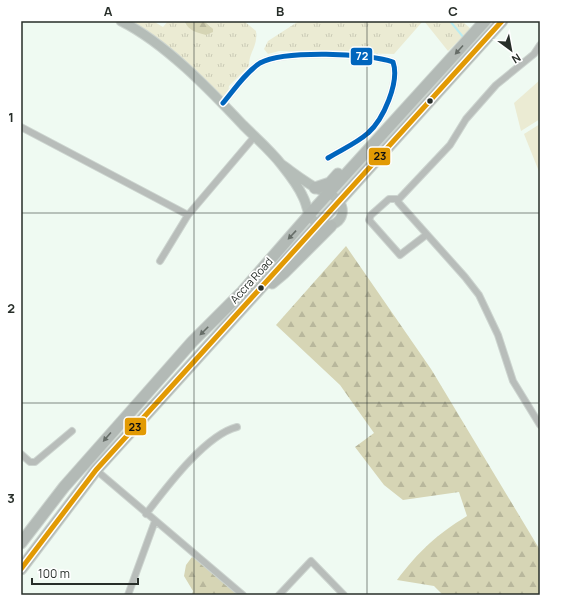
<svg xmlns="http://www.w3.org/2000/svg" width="561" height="616" font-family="Manrope,sans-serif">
	<defs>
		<pattern id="grass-tufts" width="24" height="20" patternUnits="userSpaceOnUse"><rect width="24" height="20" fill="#ebebd3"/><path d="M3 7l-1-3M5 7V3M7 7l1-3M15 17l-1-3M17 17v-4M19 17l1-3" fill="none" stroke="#cacab5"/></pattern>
		<pattern id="forest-firs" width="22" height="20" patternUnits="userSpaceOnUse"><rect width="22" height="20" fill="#d6d5b5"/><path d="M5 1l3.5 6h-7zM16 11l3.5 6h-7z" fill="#b8b79c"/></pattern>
	</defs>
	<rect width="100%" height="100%" fill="#effaf2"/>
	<path fill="url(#grass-tufts)" d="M128,21H153L163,27L168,21H184L186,25L211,27L204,21H244L256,31C258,47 249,51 249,66L229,86L228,94L223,99C195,68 165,40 128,21Z
		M299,21H423L394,54L279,51L268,54L264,49L268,41Z
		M424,21H462L471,29L448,51Z"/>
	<path fill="url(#forest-firs)" d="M184,21H204L213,29V32L206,35C196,32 189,31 184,21Z
		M346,246L431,369L540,550V595H443L434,586L397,580C418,552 437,534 467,516L459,492L403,500L384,485L355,447L374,433L340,385L276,325Z
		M192,557L198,560L240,595H192L193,591L184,576L186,565Z"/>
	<path fill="#ebebd3" d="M540,80V119L521,131L514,103Z
		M540,124V174L524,134Z"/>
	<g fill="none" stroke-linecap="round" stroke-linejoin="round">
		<path stroke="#baecf1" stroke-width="2" d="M450,21L464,38"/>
		<g stroke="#ccd4cf" stroke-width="8">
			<path id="street" d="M223,103C234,90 245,73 260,63C284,50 368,53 393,62C400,82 383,120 368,133C357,143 341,150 328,158
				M21,127L188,215
				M399,199L398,202L465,277L479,295L498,335L513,381L540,425
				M399,199L450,145L466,119L496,85L534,54L540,45
				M399,199H389L371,215L369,220L400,255L426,235
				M160,261L188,215L255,136
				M21,454L30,462H35L72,431
				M96,470L243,595
				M146,514C166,488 205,435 237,427
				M128,595L155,521
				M279,595L311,561L344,595"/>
		</g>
		<g stroke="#ccd4cf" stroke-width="11">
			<path id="secondary" d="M121,21C165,43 209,89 243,125C256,138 270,150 281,164C289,174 298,185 303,197C307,204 307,213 312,219C328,235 351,219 339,201C336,196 329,194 324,192C308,185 295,174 281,164"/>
		</g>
		<g stroke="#ccd4cf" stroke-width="13">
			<path id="highway" d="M315,188L330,183L338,174
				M272,283L284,273L331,226
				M21,543L64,487L141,400L192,342L242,292L317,206L485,21
				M21,569L96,470L502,21"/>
		</g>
		<use href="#street" stroke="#b8bdba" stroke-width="6"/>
		<use href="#secondary" stroke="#b5bdb8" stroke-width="9"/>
		<use href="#highway" stroke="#b3bab6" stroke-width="11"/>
		<g stroke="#fff" stroke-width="8">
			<path id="bus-1" d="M21,569L96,470L502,21"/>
		</g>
		<g stroke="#fff" stroke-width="8">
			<path id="bus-2" d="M223,103C234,90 245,73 260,63C284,50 368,53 393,62C400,82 383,120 368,133C357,143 341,150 328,158"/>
		</g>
		<use href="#bus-1" stroke="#e29a04" stroke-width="5"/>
		<use href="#bus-2" stroke="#0065bd" stroke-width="5"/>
	</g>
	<defs><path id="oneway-solid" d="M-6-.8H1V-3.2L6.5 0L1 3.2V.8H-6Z"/></defs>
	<g fill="#666d68">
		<use href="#oneway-solid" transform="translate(459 50) rotate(132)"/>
		<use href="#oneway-solid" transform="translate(292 235) rotate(133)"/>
		<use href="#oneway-solid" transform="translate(204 331) rotate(135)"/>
		<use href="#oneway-solid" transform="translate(107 437) rotate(131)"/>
	</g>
	<path fill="none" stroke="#272e29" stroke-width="1" stroke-opacity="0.55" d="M194,21V595M367,21V595M21,213H540M21,403H540"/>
	<g fill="#272e29" stroke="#fff" stroke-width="1.5">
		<circle cx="430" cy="101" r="3.5"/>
		<circle cx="261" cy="288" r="3.5"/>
	</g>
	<g text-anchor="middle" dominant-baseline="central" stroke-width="3.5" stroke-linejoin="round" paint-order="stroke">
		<g font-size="11" fill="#272e29" stroke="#fff">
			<text transform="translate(251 280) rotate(-48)">Accra Road</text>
		</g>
	</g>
	<g stroke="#fff" stroke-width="1.5">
		<rect x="350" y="47" width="23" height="19" rx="4" fill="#0065bd"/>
		<rect x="368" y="147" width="23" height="19" rx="4" fill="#e29a04"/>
		<rect x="124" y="417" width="23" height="19" rx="4" fill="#e29a04"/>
	</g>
	<g font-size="11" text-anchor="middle" font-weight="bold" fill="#fff">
		<text x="362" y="60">72</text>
	</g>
	<g font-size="11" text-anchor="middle" font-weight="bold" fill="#111">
		<text x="380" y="160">23</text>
		<text x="135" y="431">23</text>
	</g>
	<rect width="561" height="616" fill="none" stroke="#ffffff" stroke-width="44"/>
	<g transform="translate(511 50) rotate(148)" stroke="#ffffff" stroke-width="3" paint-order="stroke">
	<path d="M0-3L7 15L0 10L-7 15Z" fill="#272e29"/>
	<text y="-6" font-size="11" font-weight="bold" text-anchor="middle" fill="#272e29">N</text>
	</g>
	<path d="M32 578v6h106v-6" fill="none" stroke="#272e29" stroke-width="2"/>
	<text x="38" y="578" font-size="12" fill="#272e29" stroke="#ffffff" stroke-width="3" paint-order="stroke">100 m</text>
	<rect x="22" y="22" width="517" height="572" fill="none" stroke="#272e29" stroke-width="1.5"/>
	<g font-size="13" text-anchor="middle" font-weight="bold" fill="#272e29">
		<text x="108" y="16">A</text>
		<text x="280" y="16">B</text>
		<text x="453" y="16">C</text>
		<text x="11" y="122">1</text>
		<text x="11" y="313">2</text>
		<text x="11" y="503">3</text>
	</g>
</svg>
